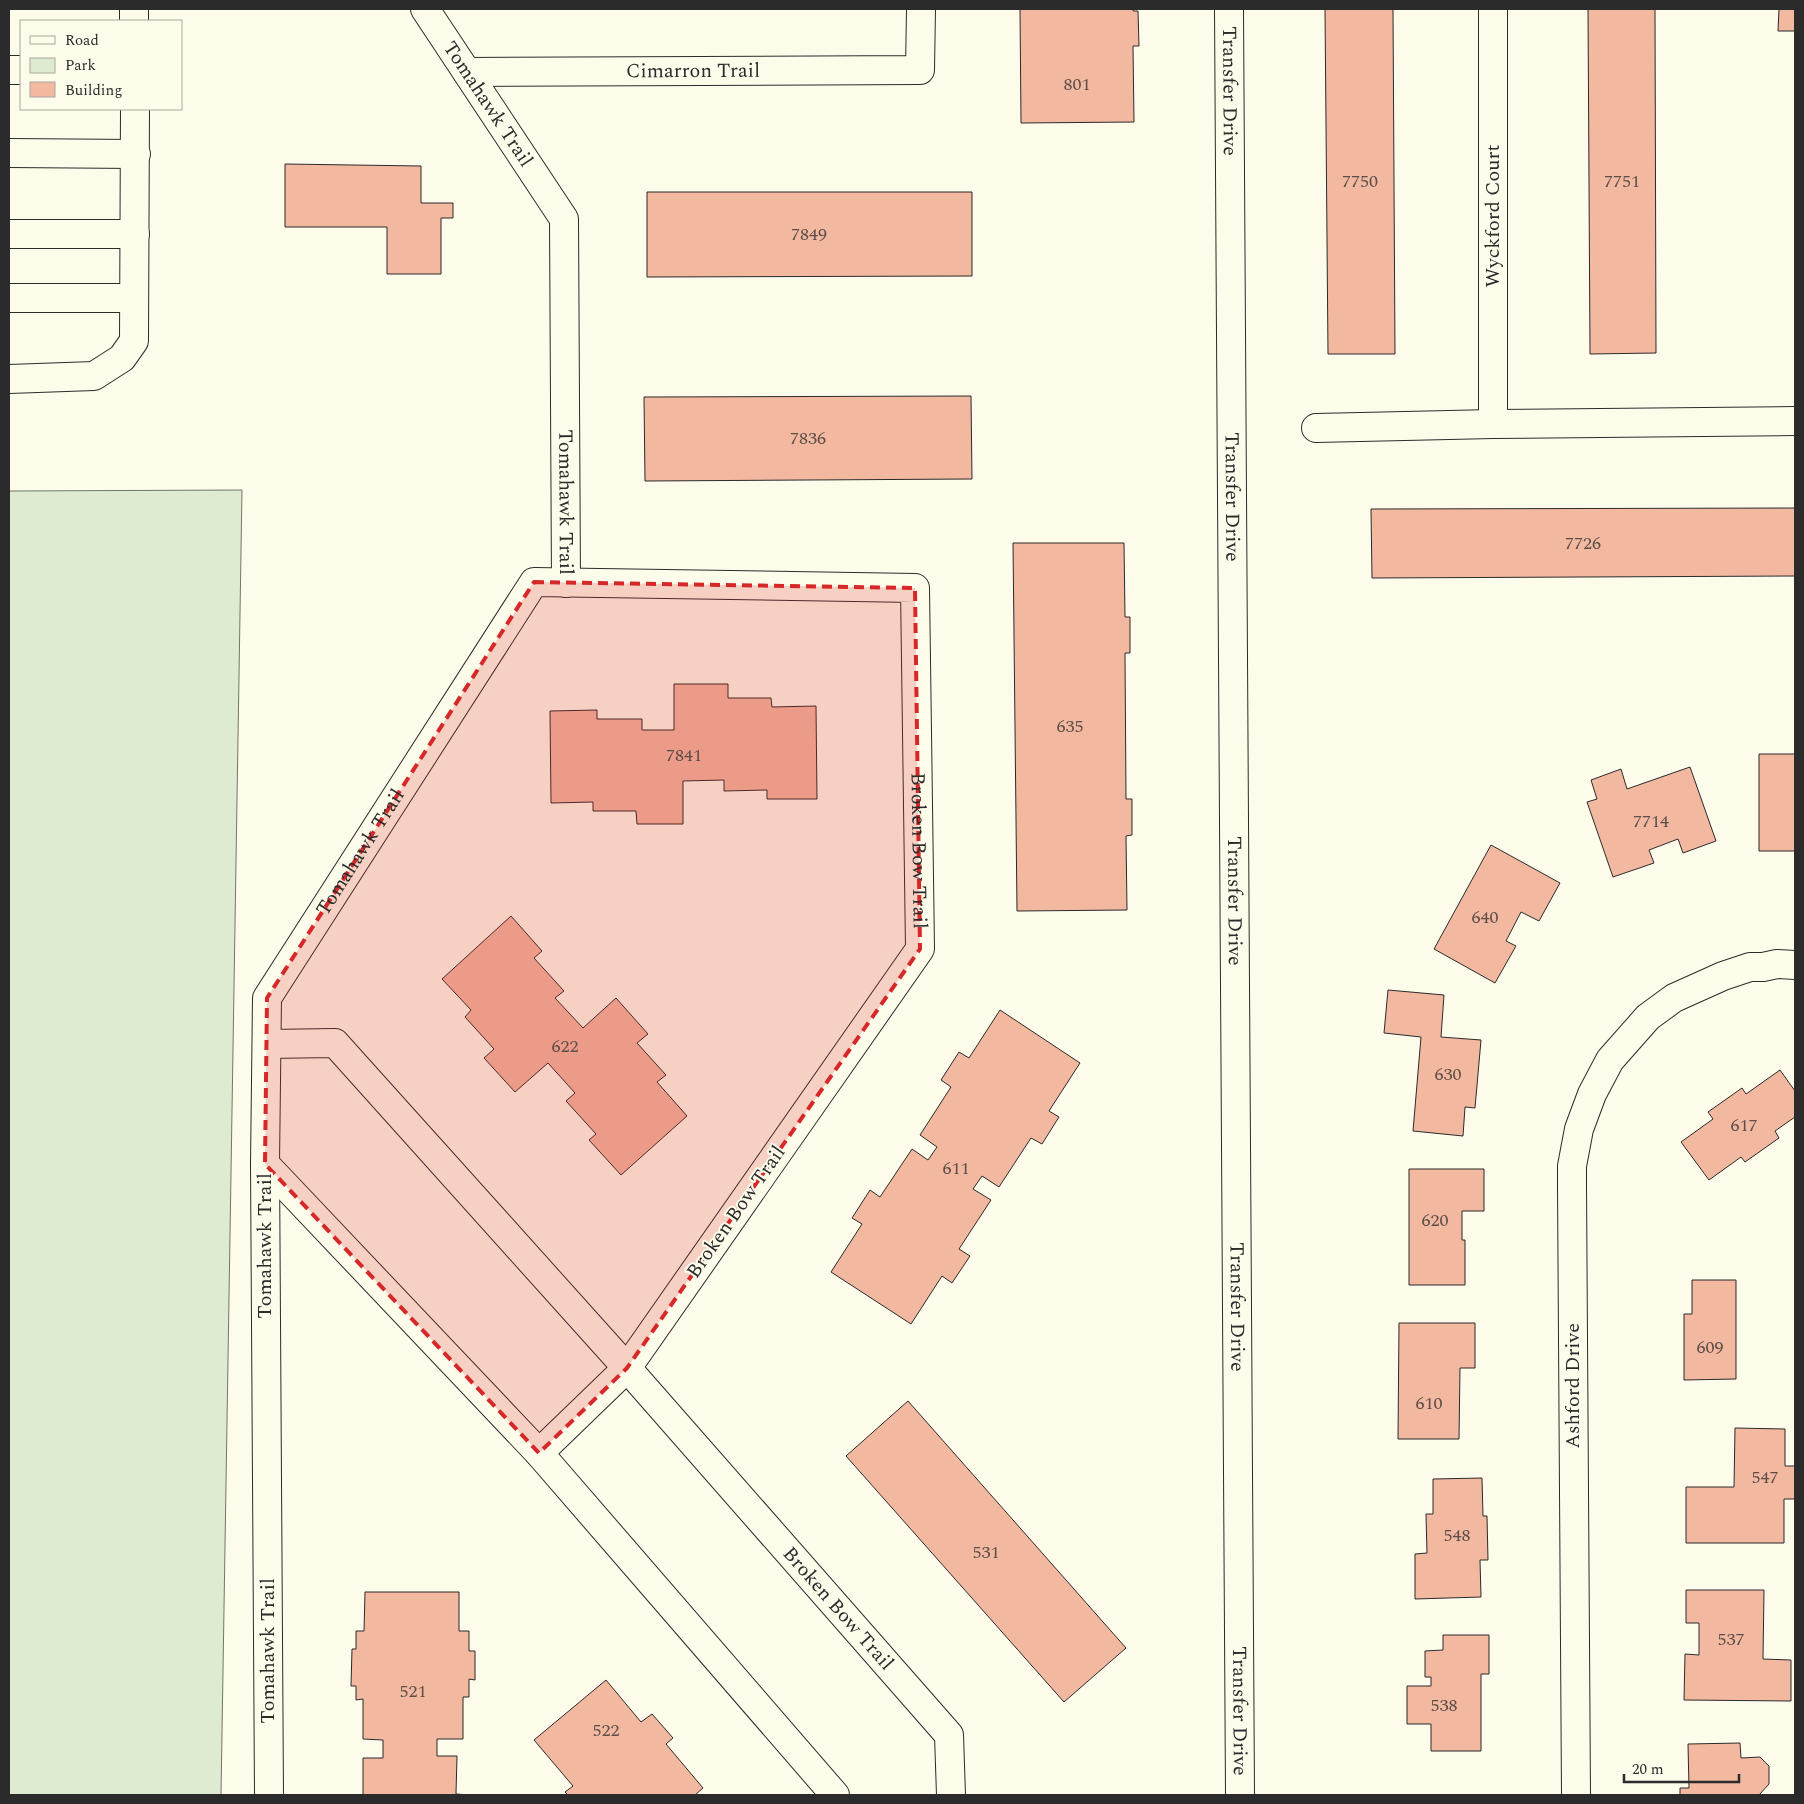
<svg xmlns="http://www.w3.org/2000/svg" width="1804" height="1804" font-family="Spectral,serif">
	<rect width="100%" height="100%" fill="#fdfbea"/>
	<path fill="#deebd1" stroke="#74746e" d="M242,490L221,1795H9V491Z"/>
	<path fill="#f2b8a0" stroke="#2b2b2b" d="M1020,9H1133V11H1138L1139,46H1133L1134,122L1021,123Z
		M1325,9H1393L1395,354H1328Z
		M1588,9H1655L1656,353L1590,354Z
		M1779,9H1795V31H1778Z
		M285,164L421,166V203H453V218H441V274H387V227H285Z
		M647,192H972V276L647,277Z
		M971,396L972,479L645,481L644,397Z
		M1795,508V576L1372,578L1371,509Z
		M1013,543H1124L1125,617H1130V653H1125L1126,799H1132V835L1126,836L1127,910L1017,911Z
		M674,684H728V698H771L772,707L816,706L817,799H767V790L724,791V780L683,781V824H637L636,811H593V802L551,803L550,711L597,710V719H642V730H674Z
		M1759,754H1795V851H1759Z
		M1690,767L1716,841L1683,853L1678,839L1649,850L1654,863L1613,877L1587,802L1597,799L1591,780L1621,769L1627,789Z
		M1491,845L1560,883L1539,921L1521,912L1506,941L1516,946L1495,983L1434,949Z
		M511,916L542,951L534,958L564,991L555,998L583,1028L616,998L648,1034L637,1043L666,1075L657,1082L687,1116L621,1175L589,1140L596,1134L566,1101L575,1093L548,1063L515,1092L484,1058L494,1049L465,1017L471,1010L442,979Z
		M1388,990L1444,995L1441,1037L1481,1040L1475,1108L1465,1107L1463,1136L1413,1131L1421,1037L1384,1033Z
		M1000,1010L1080,1063L1049,1111L1059,1117L1042,1144L1031,1138L999,1187L982,1176L973,1189L991,1200L959,1249L970,1256L952,1283L942,1276L911,1324L831,1272L862,1224L852,1218L870,1190L880,1197L912,1149L928,1160L937,1147L920,1135L951,1087L941,1080L959,1052L969,1058Z
		M1780,1070L1795,1091V1117L1775,1131L1779,1138L1745,1162L1741,1157L1709,1180L1681,1142L1713,1119L1708,1112L1742,1088L1746,1094Z
		M1409,1169H1484V1211H1462V1240H1465V1285H1409Z
		M1692,1280H1736V1379L1684,1380V1314H1692Z
		M1399,1323H1475V1368H1460L1459,1439H1398Z
		M908,1401L1126,1648L1064,1702L846,1456Z
		M1735,1428L1785,1429V1466H1795V1499H1784V1543H1686V1487H1734Z
		M1482,1478L1483,1516H1487L1488,1560H1480L1481,1597L1415,1599V1554L1427,1553L1426,1514H1433V1479Z
		M1686,1590H1764L1763,1659L1791,1660V1701L1684,1700L1685,1654L1699,1655V1623H1686Z
		M365,1592H459V1631H469V1651H475V1680L469,1679V1697H463V1739H437V1756H457L456,1794L470,1795H363V1758H383V1740L363,1739V1699L356,1700V1686H351L352,1649H356V1631H364Z
		M1443,1635H1489V1674H1481V1751H1431V1724H1407V1686H1431V1677H1425V1651L1443,1650Z
		M606,1680L641,1722L652,1714L673,1738L666,1744L703,1788L695,1795H568L565,1792L573,1786L534,1740Z
		M1740,1743L1741,1758L1760,1757L1769,1766V1784L1759,1795H1680V1788H1689L1688,1744Z"/>
	<g fill="none" stroke-linecap="round" stroke-linejoin="round">
		<g stroke="#2b2b2b" stroke-width="30">
			<g id="minor">
				<path d="M134,9V21"/>
				<path id="s1" d="M425,9L564,219L566,583"/>
				<path id="s2" d="M1229,9L1240,1795"/>
				<path d="M1493,9V424"/>
				<path d="M9,70H21"/>
				<path id="s3" d="M467,72L920,70L921,9"/>
				<path d="M9,153L136,154"/>
				<path d="M9,234H135"/>
				<path d="M9,298H134"/>
				<path d="M9,379L94,376L122,358L134,341L135,109"/>
				<path d="M1316,428L1493,424L1795,421"/>
				<path id="s4" d="M267,1044L335,1043L627,1368L949,1735L951,1795"/>
				<path d="M265,1164L539,1453L835,1795"/>
				<path id="s5" d="M269,1795L265,1164L267,998L534,582L915,588L920,949L627,1368L539,1453"/>
				<path d="M1576,1795L1572,1186V1166L1579,1129L1592,1094L1610,1060L1648,1017L1674,998L1723,976L1750,967H1763L1777,964L1795,965"/>
			</g>
		</g>
		<use href="#minor" stroke="#fdfbea" stroke-width="28"/>
	</g>
	<path fill="#d62828" fill-opacity="0.2" stroke="#d62828" stroke-width="4" stroke-dasharray="10 6" stroke-linejoin="round" d="M534,582L915,588L920,949L627,1368L539,1453L265,1164L267,998Z"/>
	<g text-anchor="middle" dominant-baseline="central" stroke-width="4" stroke-linejoin="round" paint-order="stroke">
		<g font-size="18" fill="#5d4e48">
			<text x="1077" y="84">801</text>
			<text x="1360" y="181">7750</text>
			<text x="1622" y="181">7751</text>
			<text x="809" y="234">7849</text>
			<text x="808" y="438">7836</text>
			<text x="1583" y="543">7726</text>
			<text x="1070" y="726">635</text>
			<text x="684" y="755">7841</text>
			<text x="1651" y="821">7714</text>
			<text x="1485" y="917">640</text>
			<text x="565" y="1046">622</text>
			<text x="1448" y="1074">630</text>
			<text x="1744" y="1125">617</text>
			<text x="956" y="1168">611</text>
			<text x="1435" y="1220">620</text>
			<text x="1710" y="1347">609</text>
			<text x="1429" y="1403">610</text>
			<text x="1765" y="1477">547</text>
			<text x="1457" y="1535">548</text>
			<text x="986" y="1552">531</text>
			<text x="1731" y="1639">537</text>
			<text x="413" y="1691">521</text>
			<text x="1444" y="1705">538</text>
			<text x="606" y="1730">522</text>
		</g>
		<g font-size="20" fill="#2b2b2b" stroke="#fdfbea">
			<text stroke="none"><textPath href="#s3" startOffset="226">Cimarron Trail</textPath></text>
			<text stroke="none"><textPath href="#s2" startOffset="82">Transfer Drive</textPath></text>
			<text stroke="none"><textPath href="#s1" startOffset="114">Tomahawk Trail</textPath></text>
			<text transform="translate(1493 216) rotate(-90)">Wyckford Court</text>
			<text stroke="none"><textPath href="#s2" startOffset="488">Transfer Drive</textPath></text>
			<text stroke="none"><textPath href="#s1" startOffset="535">Tomahawk Trail</textPath></text>
			<text stroke="none"><textPath href="#s5" startOffset="1935">Broken Bow Trail</textPath></text>
			<text stroke="none"><textPath href="#s5" startOffset="970">Tomahawk Trail</textPath></text>
			<text stroke="none"><textPath href="#s2" startOffset="892">Transfer Drive</textPath></text>
			<text transform="translate(736 1212) rotate(-55)">Broken Bow Trail</text>
			<text transform="translate(265 1246) rotate(-90)">Tomahawk Trail</text>
			<text stroke="none"><textPath href="#s2" startOffset="1298">Transfer Drive</textPath></text>
			<text transform="translate(1573 1386) rotate(-90)">Ashford Drive</text>
			<text stroke="none"><textPath href="#s4" startOffset="825">Broken Bow Trail</textPath></text>
			<text transform="translate(268 1651) rotate(-90)">Tomahawk Trail</text>
			<text stroke="none"><textPath href="#s2" startOffset="1702">Transfer Drive</textPath></text>
		</g>
	</g>
	<rect width="1804" height="1804" fill="none" stroke="#2b2b2b" stroke-width="20"/>
	<rect x="20" y="20" width="162" height="90" fill="#fdfbea" stroke="#a9a89e"/>
	<rect x="30" y="36" width="25" height="8" fill="#fdfbea" stroke="#a9a89e"/>
	<text x="65" y="45" font-size="15" fill="#2b2b2b">Road</text>
	<rect x="30" y="58" width="25" height="15" fill="#deebd1" stroke="#a9a89e"/>
	<text x="65" y="70" font-size="15" fill="#2b2b2b">Park</text>
	<rect x="30" y="82" width="25" height="15" fill="#f2b8a0" stroke="#a9a89e"/>
	<text x="65" y="95" font-size="15" fill="#2b2b2b">Building</text>
	<path d="M1624 1774v8h115v-8" fill="none" stroke="#2b2b2b" stroke-width="2.5"/>
	<text x="1632" y="1774" font-size="15" fill="#2b2b2b" stroke="#fdfbea" stroke-width="4" paint-order="stroke">20 m</text>
</svg>
